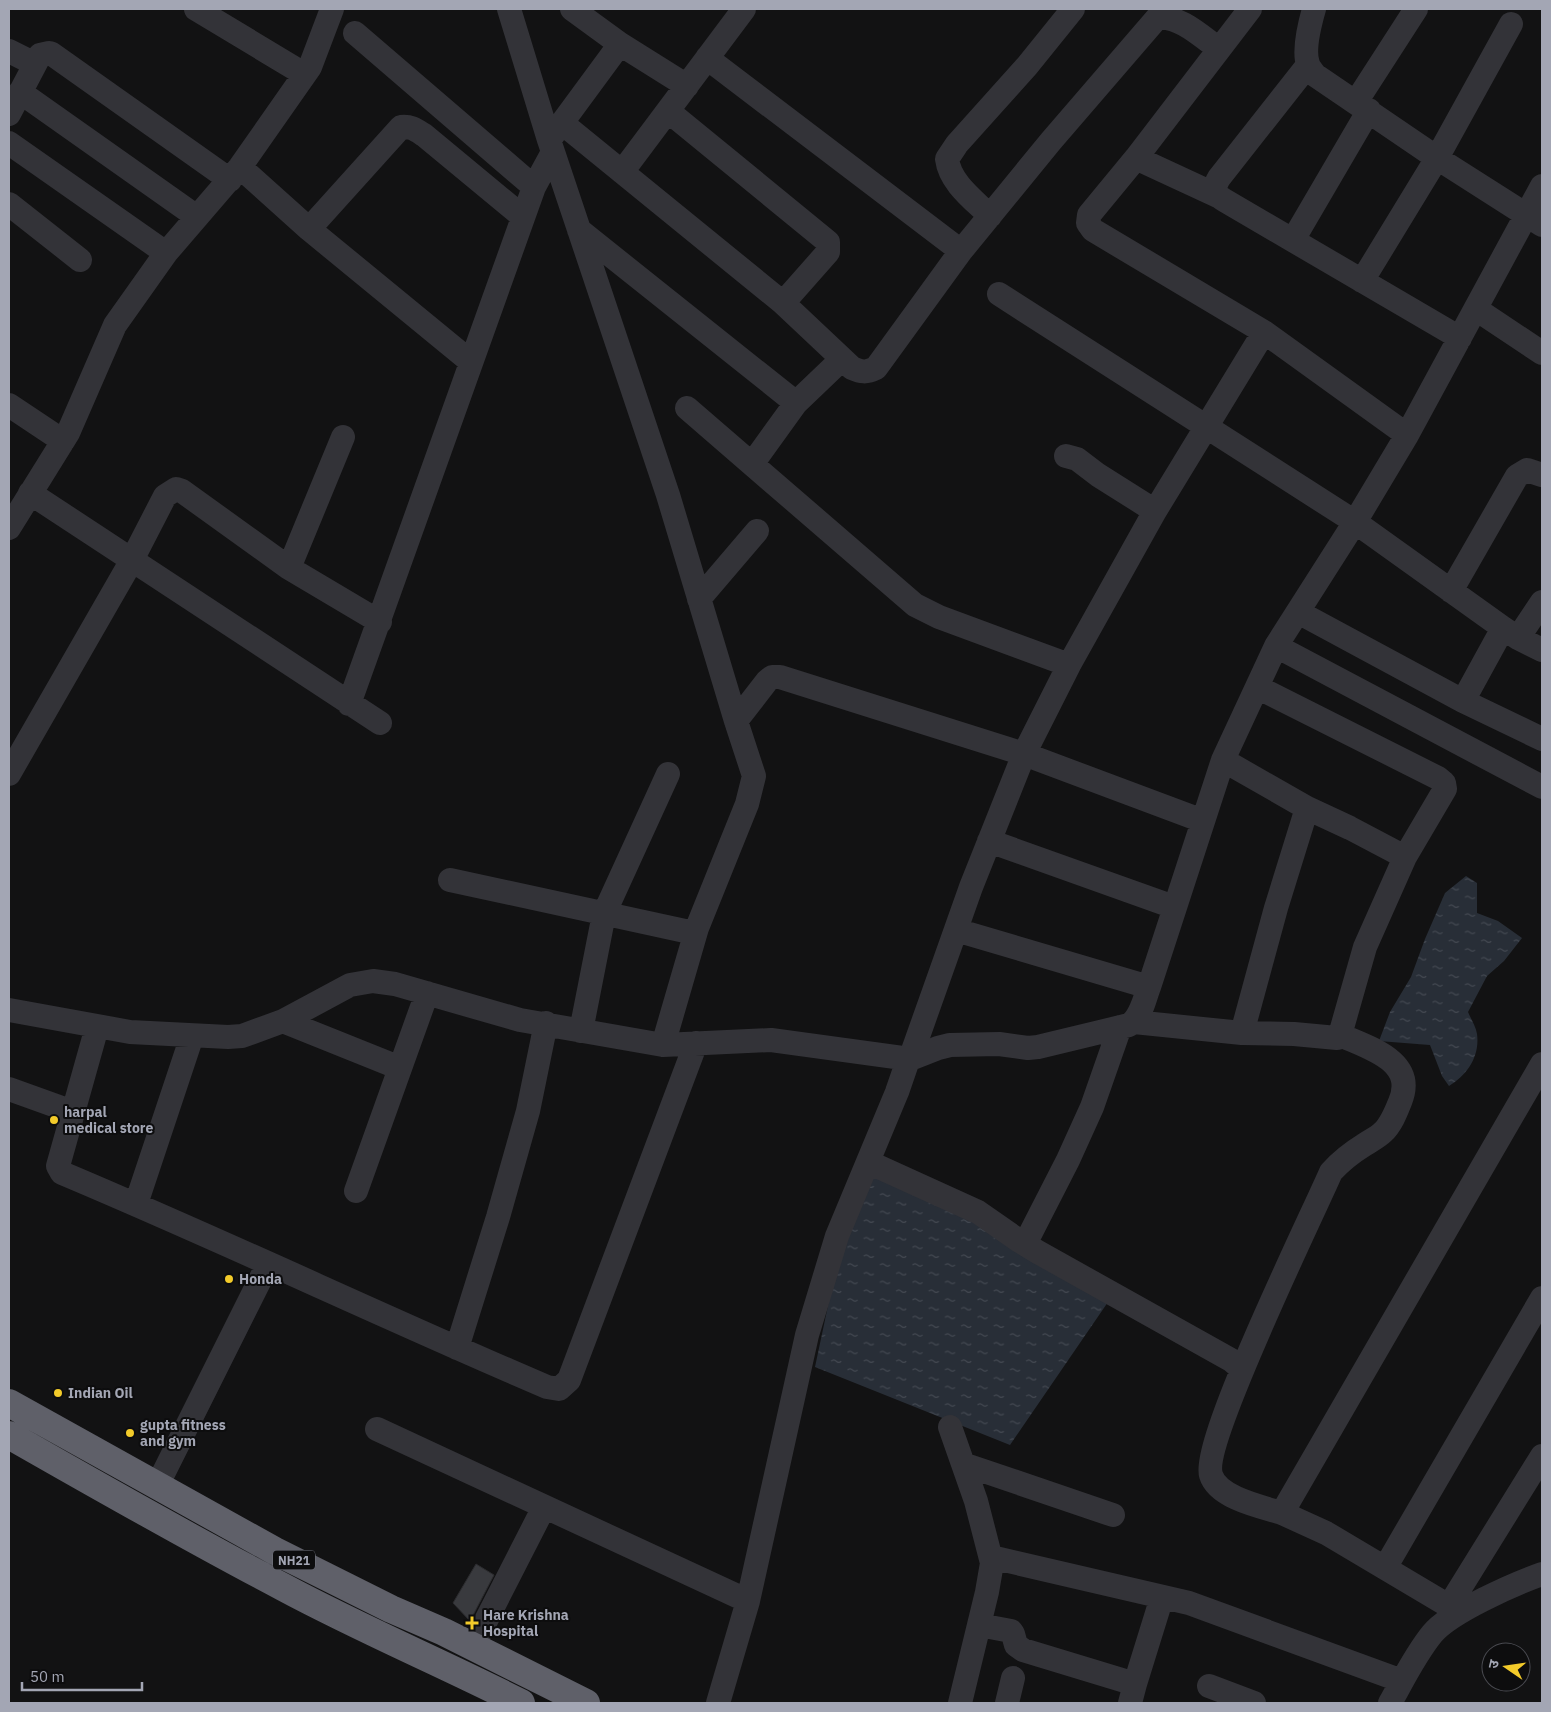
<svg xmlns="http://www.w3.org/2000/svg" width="1551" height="1712" font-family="'IBM Plex Sans','Noto Sans Devanagari',sans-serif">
	<defs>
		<pattern id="water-ripples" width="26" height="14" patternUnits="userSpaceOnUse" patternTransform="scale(1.25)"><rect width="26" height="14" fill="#282e37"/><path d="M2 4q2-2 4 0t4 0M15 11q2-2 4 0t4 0" fill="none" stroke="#444952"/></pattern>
	</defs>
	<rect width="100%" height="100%" fill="#121213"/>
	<path fill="url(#water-ripples)" d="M1466,876L1477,883V913L1498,921L1522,938L1504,961L1487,976L1468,1012C1471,1019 1476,1027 1477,1034C1480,1057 1467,1075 1449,1086L1442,1076L1430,1045L1379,1041L1390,1012L1411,977L1425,939L1445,893Z
		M875,1169L997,1226L1108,1302L1010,1445L815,1367L839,1254Z"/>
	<path fill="#393a3e" stroke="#2c2c2f" d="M476,1564L494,1575L470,1621L453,1603Z"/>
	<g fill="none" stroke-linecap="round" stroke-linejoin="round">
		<path stroke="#333338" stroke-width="24" d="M196,9L304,74
			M509,9L549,140L668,495L736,721L754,776L747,804L697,928L663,1045
			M1250,9L1136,158L1089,215L1088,223L1093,230L1264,332L1407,435
			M1314,9C1310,23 1303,50 1308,64C1309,68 1313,72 1315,75L1437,158L1542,225
			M355,33L534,187
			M620,44L687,86
			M9,51L35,64
			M707,58L961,251
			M1308,65L1219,178C1213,188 1214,194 1224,200L1460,338
			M20,92L197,217
			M1356,102L1416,9
			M668,111L828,242V252L783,303
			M9,114L40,55L49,53L52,54L230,180
			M562,123L783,303L852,368C861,372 866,373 876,368L961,251L1051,141L1157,18C1180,15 1202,37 1219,49
			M553,135L620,44L572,9
			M9,143L166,253
			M1136,158L1218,196
			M240,167L309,229L471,362
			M622,172L744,9
			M9,204L80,260
			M990,216C974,200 950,183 947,159L957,144L1027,66L1073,9
			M309,229L401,127C411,126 416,130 424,135L523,217
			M579,230L796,403
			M1293,240L1369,110
			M1362,281L1437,158L1511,24
			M999,294L1355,522L1503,628L1518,638L1542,650
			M1476,309L1542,353
			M9,405L63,441
			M687,408L915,605L939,617L1069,665
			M1066,456L1077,459L1098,475L1155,511
			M752,464L796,403L842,359
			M30,493L380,723
			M9,528L68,433L115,325L166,253L240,167L310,67L332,9
			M289,568L343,437
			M1451,591L1517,476L1527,470L1542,475
			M699,599L757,531
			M1298,612L1463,701L1542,739
			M1518,638L1542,602
			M1276,646L1542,787
			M1463,701L1503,628
			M349,704L534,187L553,152
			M736,721L767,681L772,677H780L1024,754L1203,821
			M1223,760L1307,808L1350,828L1405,857
			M9,774L132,560L165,496L176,489L182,491L289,568L380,622
			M989,841L1174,907
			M450,880L685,931H692L697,928
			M956,930L1149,987
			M9,1010L130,1032L228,1037L242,1036L283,1021L350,985L373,981L395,984L520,1020L663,1045L771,1040L910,1059L938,1048L950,1045L999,1044L1028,1048L1038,1047L1129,1025C1141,1018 1144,1000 1149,987L1223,760L1276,646L1355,522L1407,435L1542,186
			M283,1021L400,1068
			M1134,1022L1242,1033L1294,1034L1337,1038L1340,1035L1365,947L1405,857L1445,789L1444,783L1438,778L1257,687
			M97,1027L58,1166L62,1173C212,1236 360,1306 510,1371L547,1387L559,1389L569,1380L696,1043
			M581,1031L604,914L668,774
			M1242,1033L1276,908L1307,808
			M9,1089L73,1112
			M868,1162L978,1212L1018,1240L1036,1251L1231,1360L1238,1366L1241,1372
			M356,1191L427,993
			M136,1204L192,1036
			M1025,1244L1068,1160L1092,1107L1120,1027
			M457,1348L498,1217L528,1111L546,1023
			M950,1427L976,1501L992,1563L987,1592L960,1703
			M377,1429L748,1601
			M963,1464L1113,1515
			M157,1486L268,1264
			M1282,1513C1262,1507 1218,1498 1211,1475C1201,1442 1312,1216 1331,1172C1341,1161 1351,1153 1364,1145C1370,1141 1378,1137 1383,1132C1391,1125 1396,1112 1400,1102C1417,1061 1369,1048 1340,1035
			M991,1557L1189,1603L1402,1681
			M1385,1568L1542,1298
			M1449,1606L1542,1456
			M1459,1612L1326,1533L1282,1513L1542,1064
			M979,1625L1011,1631L1013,1634L1016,1645L1023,1650L1135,1684
			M473,1646L544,1507
			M1209,1686L1254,1703
			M718,1703L748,1601L807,1335L837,1236L897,1092L907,1063L910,1059L971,887L1024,754L1069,665L1155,511L1264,332
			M1007,1703L1013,1678
			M1130,1703L1135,1684L1162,1597
			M1390,1703C1403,1680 1415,1655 1432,1634C1450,1612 1514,1584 1542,1574"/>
		<path stroke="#5f6069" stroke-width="28" d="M9,1403L275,1551L391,1609L444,1632L586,1703
			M9,1435C100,1487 191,1539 283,1587C361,1629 442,1663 521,1703"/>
	</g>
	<g fill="#f3cb2a" stroke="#0d0d0e" stroke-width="2">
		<circle cx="54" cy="1120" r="5"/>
		<circle cx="229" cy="1279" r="5"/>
		<circle cx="58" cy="1393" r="5"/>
		<circle cx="130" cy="1433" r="5"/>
		<path d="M469.5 1615.5h5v5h5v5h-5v5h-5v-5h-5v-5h5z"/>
	</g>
	<g text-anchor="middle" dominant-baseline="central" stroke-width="4" stroke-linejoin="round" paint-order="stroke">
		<rect fill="#0d0d0e" stroke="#767882" stroke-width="1" x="273" y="1550.5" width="42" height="19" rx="4"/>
		<g font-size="12" font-weight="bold" fill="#a3a6b4">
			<text x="294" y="1560">NH21</text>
		</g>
		<g font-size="14" font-weight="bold" fill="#a3a6b4" stroke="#0d0d0e" text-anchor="start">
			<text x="64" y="1112">harpal<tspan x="64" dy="16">medical store</tspan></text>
			<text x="239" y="1279">Honda</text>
			<text x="68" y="1393">Indian Oil</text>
			<text x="140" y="1425">gupta fitness<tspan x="140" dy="16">and gym</tspan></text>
			<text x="483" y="1615">Hare Krishna<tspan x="483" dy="16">Hospital</tspan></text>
		</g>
	</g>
	<rect width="1551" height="1712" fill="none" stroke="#a3a6b4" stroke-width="20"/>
	<g transform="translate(1506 1667) rotate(283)"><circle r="24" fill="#0d0d0e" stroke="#494a50"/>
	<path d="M0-4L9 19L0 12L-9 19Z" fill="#f3cb2a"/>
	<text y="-8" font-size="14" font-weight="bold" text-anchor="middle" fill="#a3a6b4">उ</text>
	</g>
	<path d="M22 1682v8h120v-8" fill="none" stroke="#a3a6b4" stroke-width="2.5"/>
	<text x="30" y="1682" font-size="15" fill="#a3a6b4" stroke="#0d0d0e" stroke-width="4" paint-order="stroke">50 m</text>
</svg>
